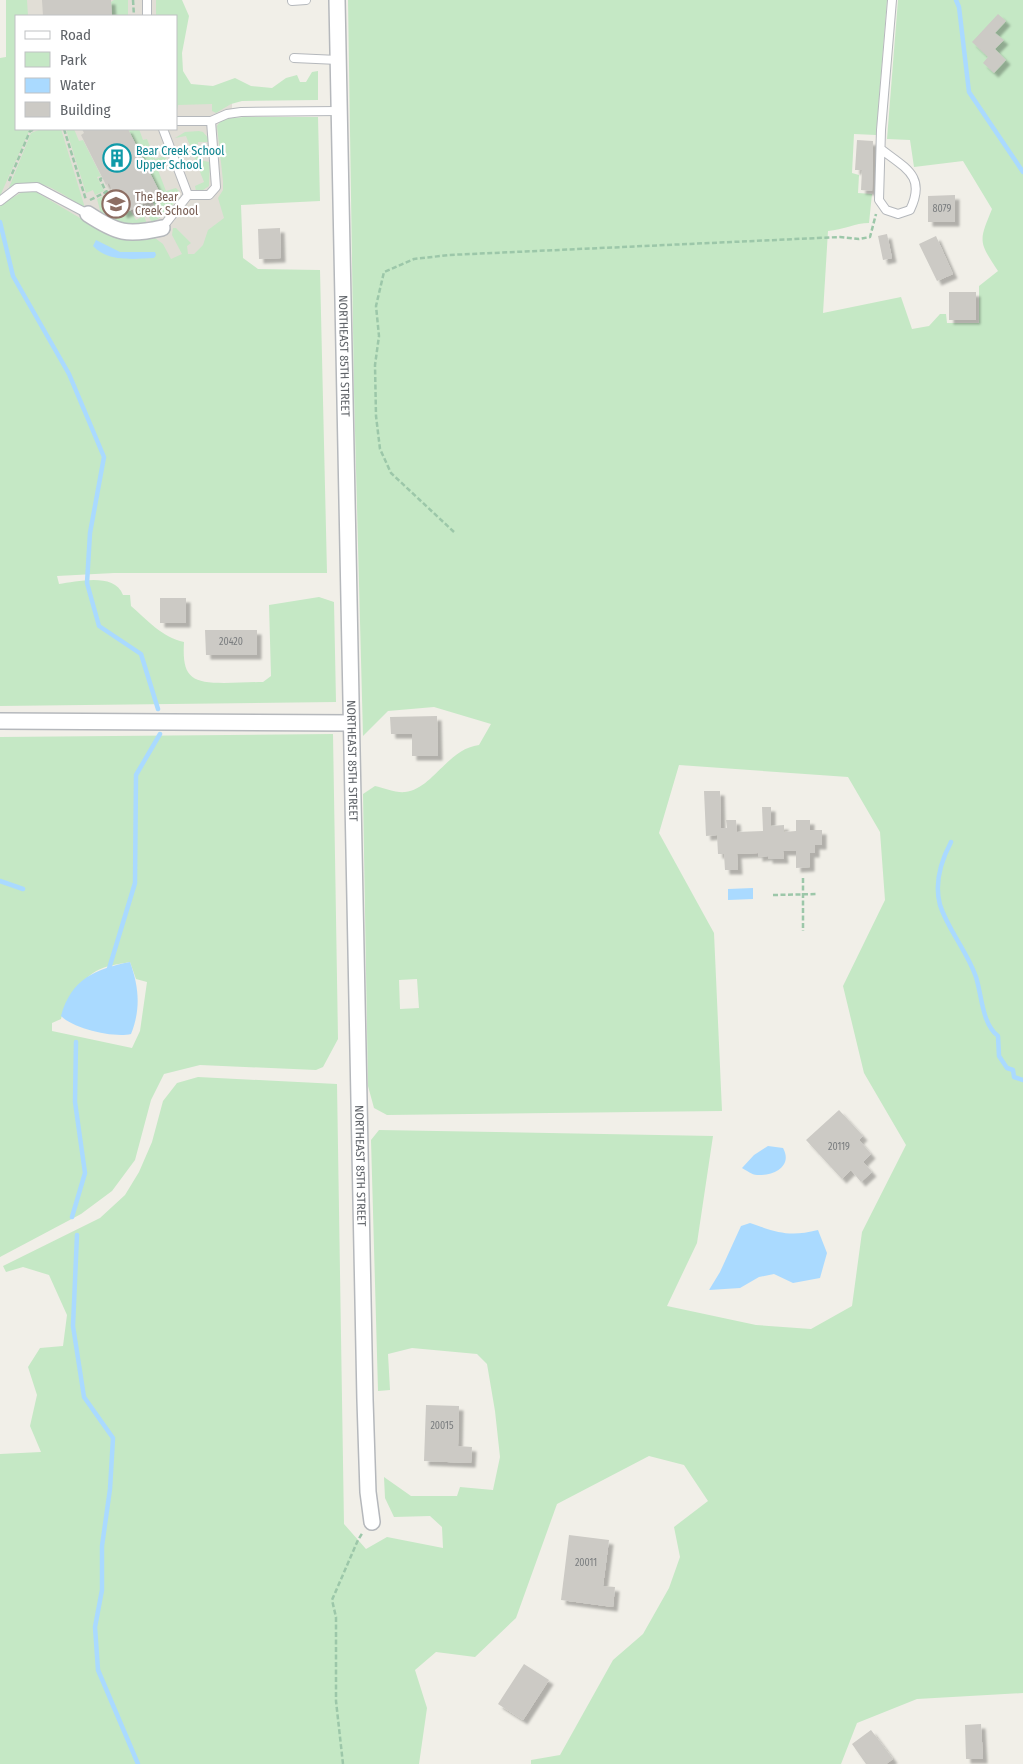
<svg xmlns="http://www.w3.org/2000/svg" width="1023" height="1764" font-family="'Fira Sans Condensed',sans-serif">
	<defs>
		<filter id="shadow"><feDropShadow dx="4.5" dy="4.5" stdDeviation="1" flood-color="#0004"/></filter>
	</defs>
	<rect width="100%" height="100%" fill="#f1efe8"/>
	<path fill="#e1ded6" d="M14,0H172V16H16V129H176V92L232,90V279H0V68H15Z"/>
	<path fill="#c5e8c5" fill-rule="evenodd" d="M6,0H27L28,16H16V129H30L0,196V58L6,57Z
		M114,0H128V15L112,16L111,2Z
		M156,0H182L189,16L182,53L183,71L191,84L213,86L235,78L251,86L272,88L286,78L297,75L300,82H306L312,72L318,71V100L242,101L231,104L216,113L212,111V104L178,105L176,115V16H156Z
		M348,0H887L876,135L854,134L852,173L859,175L858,193L872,194L869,223C855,223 843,230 828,231L823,313L901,297L912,329L929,326L940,314H946L947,323H979V286L998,271C978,241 979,241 992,209L963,161L914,167L910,140L887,139L898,0H1023V1693L917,1699L857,1723L841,1764H531V1760L560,1755L613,1660L643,1634L669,1588L680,1557L674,1527L708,1501L684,1465L649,1456L557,1504L516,1618L475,1657L436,1652L415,1670L427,1708L419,1764H0V1454L41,1452L30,1426L37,1395L28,1367L40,1348L63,1346L67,1315L49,1275L23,1267L6,1272L3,1266L100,1218L125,1195L139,1172L152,1142L163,1101L177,1083L198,1077L337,1084L344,1524L366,1549L387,1537L443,1548L442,1527L430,1516L394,1517L385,1498L384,1477L411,1496H457L460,1487L493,1490L500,1457L495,1411L487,1364L477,1354L412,1348L388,1354L390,1390L378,1391L371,1140L379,1130L713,1136L697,1243L667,1306L756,1325L811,1329L852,1306L862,1232L906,1145L864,1073L843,986L885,900L880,832L848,777L679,765L659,833L714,933L722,1111L387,1115L374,1108L368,1086L363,794L375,786C384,788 396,793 405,792C433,789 447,749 479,745L491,724L434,707L388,711L363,736L354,392ZM417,979L419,1008L400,1009L399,980Z
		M244,117H318L320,201L241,205L243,258L258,269L320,270L327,573H114L57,576L59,584C77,582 114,572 123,595H130L131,606C146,619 163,638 184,642C182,676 190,683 224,683C237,683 250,682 263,682L271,676L269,605L319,597L334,602L336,702L0,706V205L24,191L36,192L112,237L131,240L155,238L163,244L171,259L182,254L172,235L173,228H176L191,243L187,246L188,254H194L203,245L208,230L224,218L218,198L223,190V181L217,126L222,119Z
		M41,129H61L85,208C59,193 38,172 8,190L31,133Z
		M66,129H74L79,141L83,140L101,176L97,177L104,191L95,195L93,190L86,193Z
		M128,129H139L143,140L147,139L155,159L165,156L167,161L156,165L166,191L176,188L179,191C177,204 163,216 152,223L147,213L156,209L152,200L161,195Z
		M199,131L203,132L209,139L208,142H198V160L210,162L209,186L203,190L196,191L195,186L204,182L186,136L175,138L185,132Z
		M108,194L111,201L116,199L123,214L130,210L136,220L144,216L147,224L124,226L101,214L97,199Z
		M333,734L338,1039L323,1067L316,1070L200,1065L164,1074L151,1100L135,1160L112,1191L81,1214L0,1257V737ZM130,962L136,979L147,982L140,1031L132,1048L52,1031V1023L61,1019C64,1007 68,1001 75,991C94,968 101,967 130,962Z"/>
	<path fill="#aadaff" d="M96,240L120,252H155L156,255L154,258C134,259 107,262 93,246Z
		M753,888V899L728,900V889Z
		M130,962C139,987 141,1009 131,1034C114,1038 74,1029 61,1016C71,979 95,969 130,962Z
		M768,1146L783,1148C793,1166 774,1176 757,1175C752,1175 746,1170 742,1168L754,1155Z
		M750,1223C778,1233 790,1237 818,1230L827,1253L820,1278L793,1283L774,1274L759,1277L740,1288L709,1290L720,1272L741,1226Z"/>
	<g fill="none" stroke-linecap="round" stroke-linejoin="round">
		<path stroke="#aadaff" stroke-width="4.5" d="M956,0L959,7L969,92L1023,172
			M0,222L13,276L69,374L104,457L90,533L87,583L99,626L141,654L158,709
			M951,842C941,861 934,883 940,905C948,930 967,951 976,977C982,996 982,1024 998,1036L999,1056L1007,1068L1013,1070L1014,1077L1023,1080
			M0,881L23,889
			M108,972L135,883L136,775L160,734
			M72,1217L85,1173L75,1102L76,1042
			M77,1235L73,1326L84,1397L113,1438L110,1489L102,1546V1590L95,1627L98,1670L138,1764"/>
	</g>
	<path fill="#cccac5" filter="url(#shadow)" d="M42,0H111L112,16H43Z
		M998,14L1006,21L995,33L1004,40L995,49L1006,60L994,73L983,63L988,57L972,42Z
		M82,129H128L161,195L123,214L109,183L106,185L81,135L84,133Z
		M857,140L873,141L872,191L861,190L862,170H855Z
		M955,195V222H928V196Z
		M280,228L281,258L259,259L258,229Z
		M887,234L892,258L883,260L878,236Z
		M936,236L953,274L937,281L919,244Z
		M949,292H976V320H949Z
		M160,598H186V623H160Z
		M205,630H257V655H206Z
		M437,716L438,756H412V734H391L390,717Z
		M704,791H720L721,828H727L726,820H736L737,832L763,831L762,807H771V826L784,825V832L796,831V820H810V830H822V845H815V853H810V867L796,868V851H783L784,859H768V856L758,857V853L737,854L738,870H725L724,854H718L717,835L706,836Z
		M839,1110L863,1136L859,1140L871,1154L863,1162L872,1172L861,1182L851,1170L842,1179L806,1140Z
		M426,1405L459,1406L458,1446L472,1447L471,1463L424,1461Z
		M569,1535L609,1540L603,1586L615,1587L613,1607L561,1600Z
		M524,1664L549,1680L523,1720L498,1704Z
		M981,1724L983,1759H966L965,1725Z
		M871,1730L893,1759L886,1764H866L852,1744Z"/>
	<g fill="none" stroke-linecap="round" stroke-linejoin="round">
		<g stroke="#b5b8bc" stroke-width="10">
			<path id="lane" d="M147,0V16
				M292,1L306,0
				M294,58L338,60
				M176,121H211L216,187L209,195H188
				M211,121L227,114L241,112L339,111
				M882,150C907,169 926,177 910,210L898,214L886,210L879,200L881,130L892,0
				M0,201L17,188L37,187L88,214
				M162,228L188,195L163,129"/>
		</g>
		<g stroke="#b5b8bc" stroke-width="18">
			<g id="street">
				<path id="s1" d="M337,0L365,1400L368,1492L372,1522"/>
				<path d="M88,214C117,233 127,236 162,228"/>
				<path d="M0,721L351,723"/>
			</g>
		</g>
		<path stroke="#9cc7a9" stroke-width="2.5" stroke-dasharray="5 2.5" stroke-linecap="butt" d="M133,0L134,16
			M64,129L86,200
			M102,178L100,179L106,192
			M9,181L30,131L35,129
			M90,200L108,191L112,198L115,197
			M141,205L146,217
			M454,532L391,473L380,449L376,416L375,365L379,336L376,306L384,272L414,259L449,255L840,237L859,239L870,237L876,214
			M803,878V931
			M773,895L818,894
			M343,1764L336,1701V1617L332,1600L358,1540L363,1532"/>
		<use href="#lane" stroke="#fff" stroke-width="8"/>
		<use href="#street" stroke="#fff" stroke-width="15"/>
	</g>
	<defs>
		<g id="building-ring" transform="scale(1.4375)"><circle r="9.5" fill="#fff" stroke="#0f9aa8" stroke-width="1.5"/><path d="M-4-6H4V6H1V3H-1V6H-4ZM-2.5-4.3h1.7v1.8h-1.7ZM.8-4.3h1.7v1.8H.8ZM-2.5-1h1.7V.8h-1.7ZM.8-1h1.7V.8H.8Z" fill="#0f9aa8"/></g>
		<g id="school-ring" transform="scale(1.4375)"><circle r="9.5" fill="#fff" stroke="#8d6e63" stroke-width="1.5"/><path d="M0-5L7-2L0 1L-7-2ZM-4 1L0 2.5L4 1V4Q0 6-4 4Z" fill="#8d6e63"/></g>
	</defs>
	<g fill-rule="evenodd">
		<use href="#building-ring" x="117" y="158"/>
		<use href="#school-ring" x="116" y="204"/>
	</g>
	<g text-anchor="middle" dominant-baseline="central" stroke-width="4.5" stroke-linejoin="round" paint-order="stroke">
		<g font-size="10" fill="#7a7d7f">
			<text x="942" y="209">8079</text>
			<text x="231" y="642">20420</text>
			<text x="839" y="1147">20119</text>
			<text x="442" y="1426">20015</text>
			<text x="586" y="1563">20011</text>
		</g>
		<g font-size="12" fill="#0d838f" stroke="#fff" text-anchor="start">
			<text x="136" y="151">Bear Creek School<tspan x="136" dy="14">Upper School</tspan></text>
		</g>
		<g font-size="12" fill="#785e54" stroke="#fff" text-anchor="start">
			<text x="135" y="197">The Bear<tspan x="135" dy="14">Creek School</tspan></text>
		</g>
		<g font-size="12" fill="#5f6368" stroke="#fff">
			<text stroke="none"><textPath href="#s1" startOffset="356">NORTHEAST 85TH STREET</textPath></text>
			<text stroke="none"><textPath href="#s1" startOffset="761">NORTHEAST 85TH STREET</textPath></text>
			<text stroke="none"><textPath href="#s1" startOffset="1166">NORTHEAST 85TH STREET</textPath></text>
		</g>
	</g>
	<rect x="15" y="15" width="162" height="115" fill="#ffffff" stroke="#bfc1c3"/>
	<rect x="25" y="31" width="25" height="8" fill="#ffffff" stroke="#bfc1c3"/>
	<text x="60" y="40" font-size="15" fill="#5f6368">Road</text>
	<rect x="25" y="52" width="25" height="15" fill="#c5e8c5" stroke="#bfc1c3"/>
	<text x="60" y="65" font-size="15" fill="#5f6368">Park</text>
	<rect x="25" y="78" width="25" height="15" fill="#aadaff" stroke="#bfc1c3"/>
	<text x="60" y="90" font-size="15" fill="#5f6368">Water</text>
	<rect x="25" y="102" width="25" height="15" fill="#cccac5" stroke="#bfc1c3"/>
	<text x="60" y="115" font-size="15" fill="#5f6368">Building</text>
</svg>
